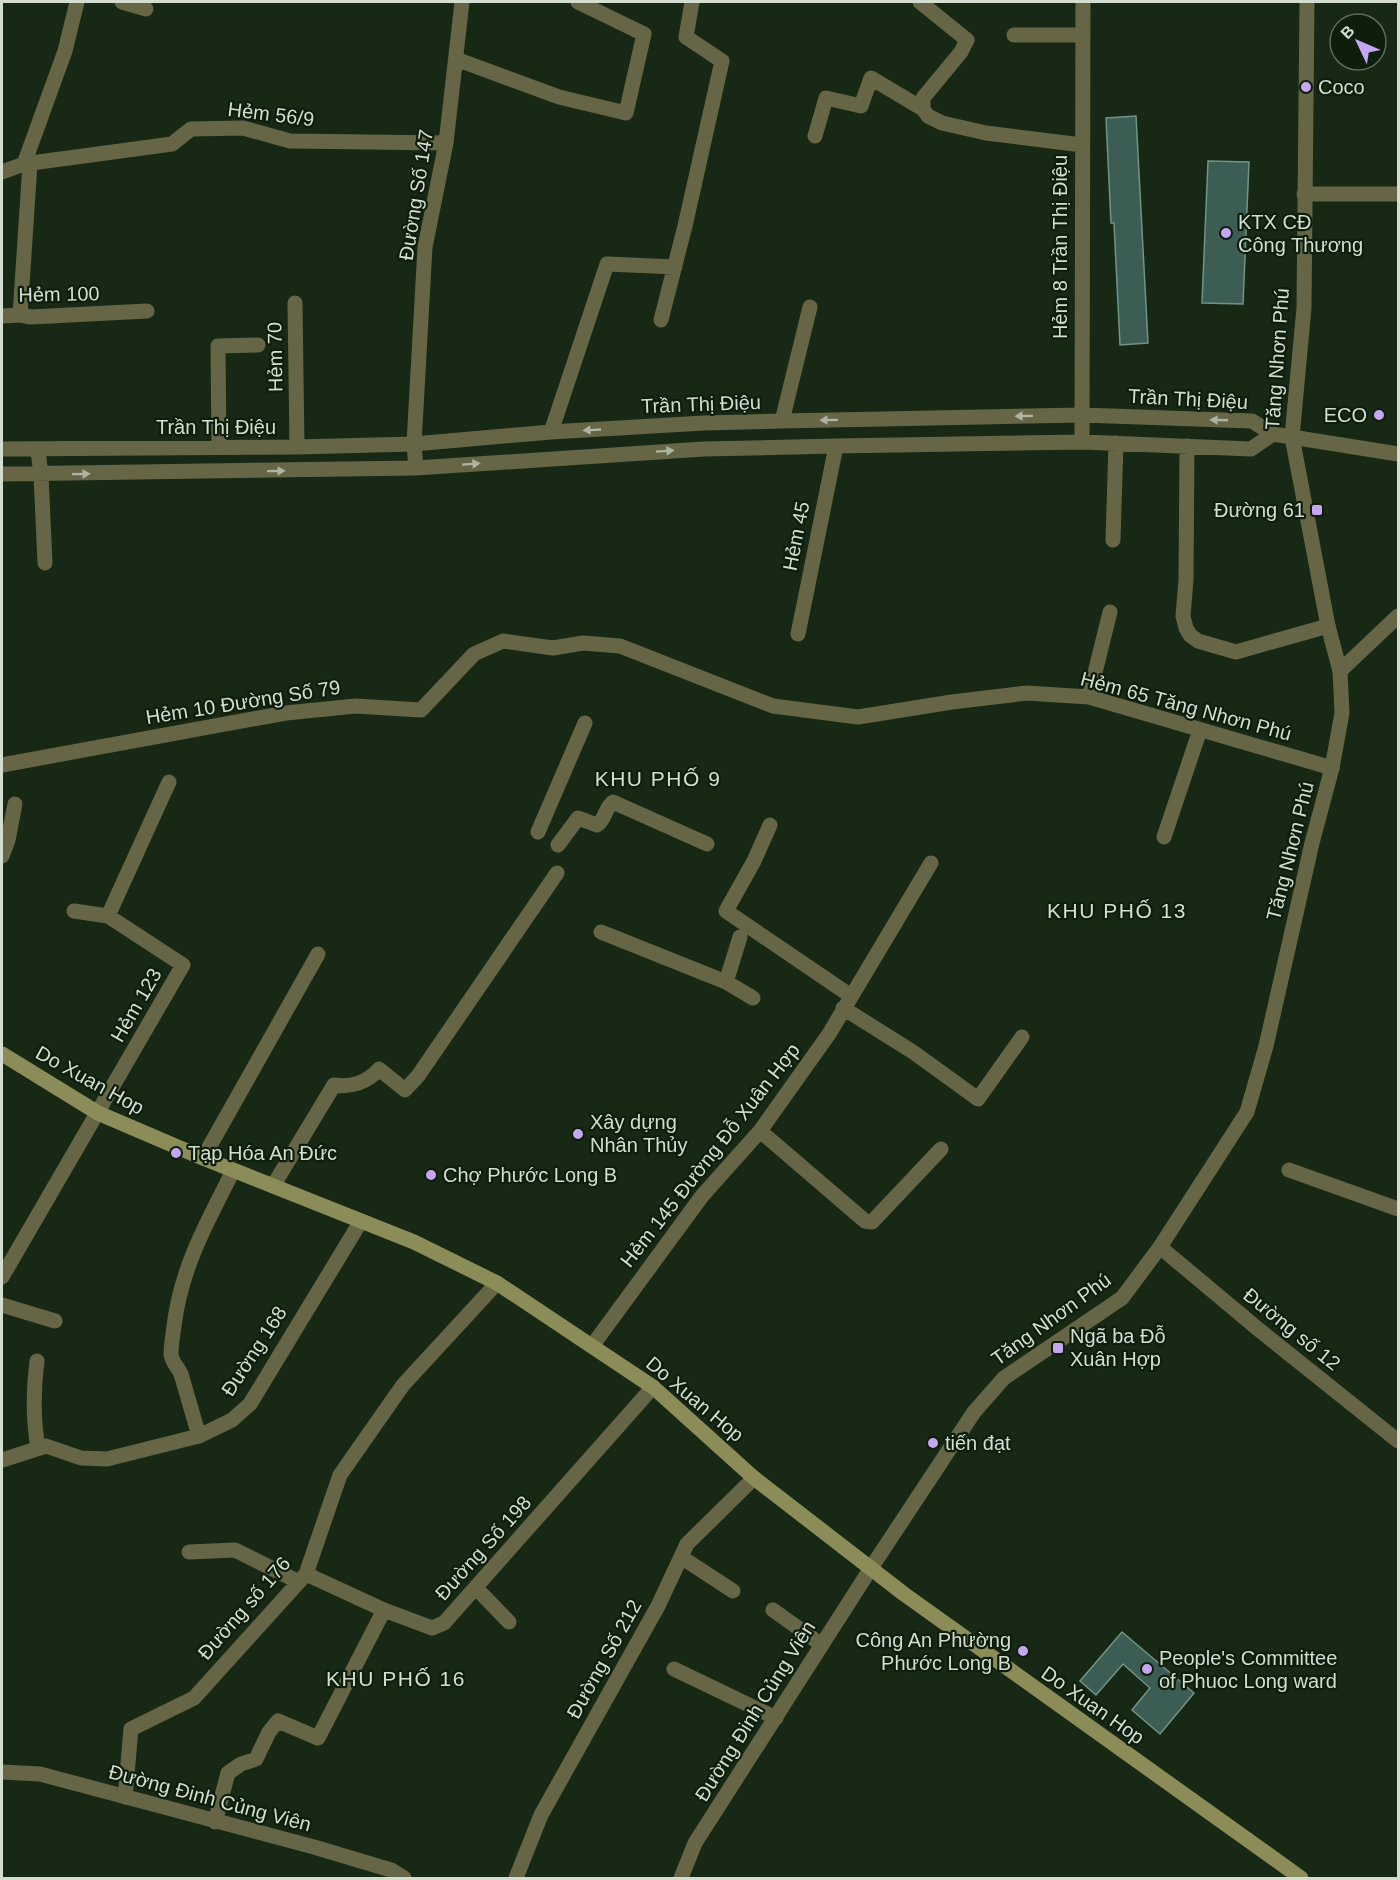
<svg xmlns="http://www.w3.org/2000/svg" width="1400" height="1880" font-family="Helvetica,sans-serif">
	<rect width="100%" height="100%" fill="#172815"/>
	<path fill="#3c5d53" stroke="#719388" stroke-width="1.5" d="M1136,116L1148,343L1120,345L1114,223H1111L1106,118Z
		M1208,161L1249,162L1243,304L1202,303Z
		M1122,1632L1194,1693L1160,1734L1132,1710L1150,1688L1123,1664L1096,1695L1080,1681Z"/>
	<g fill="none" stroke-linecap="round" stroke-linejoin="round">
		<path stroke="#666647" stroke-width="15" d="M122,2L146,9
			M920,2L967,40L961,52L923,98V109
			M1014,35H1083
			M456,59L559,97L626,113L644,34L578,2
			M815,136L826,98L861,106L871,78L923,109L928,116L942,123L986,133L1082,145
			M24,164L65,51L77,2
			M2,172L24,164L172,144L191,129L243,128L290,141L446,143
			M1304,194H1398
			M295,303L297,447
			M20,315L30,164
			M2,316L20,315L31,317L147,311
			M661,320L685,226L722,61L686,37L692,2
			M782,421L810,307
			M551,432L607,264L675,267
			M1082,442L1083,2
			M1187,446L1186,580L1183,616L1186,628L1190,635L1198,641L1236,652L1328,626
			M219,447L218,346L258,345
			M2,449L297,447L414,444L551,432L704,423L782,421L1082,415L1252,421L1273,434L1398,454
			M38,450L41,475L45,563
			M416,468L414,444L425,247L446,143L462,2
			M2,474L416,468L704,449L836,446L1082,442L1251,449L1273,434
			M1113,540L1116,443
			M798,634L836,446
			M1340,671L1398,616
			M1089,697L1110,612
			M2,765L286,713L356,706L421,710L474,654L503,641L553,648L583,643L620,646L773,706L858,717L952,702L1027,693L1089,697L1332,768
			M770,825L754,861L726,911L851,996
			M538,832L585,723
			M1164,837L1200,730
			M558,845L578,818L597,825C605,820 605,808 613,802L707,844
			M2,856L8,840L15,804
			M108,916L169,782
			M601,932L726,982L753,998
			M726,982L740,937
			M843,1008L913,1052L978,1099L1022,1037
			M760,1131L865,1221L872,1222L941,1149
			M203,1158L318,954
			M1289,1170L1398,1209
			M273,1186L334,1085C351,1088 368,1082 379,1069L405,1090L418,1076L557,873
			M1160,1247L1258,1329L1398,1441
			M2,1277L183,965L108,916L74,911
			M2,1305L55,1321
			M592,1346L702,1196L760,1131L829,1034L931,863
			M37,1361C33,1391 33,1419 38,1448
			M199,1436L181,1374C178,1367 172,1363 171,1354C171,1345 173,1335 174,1326C181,1268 207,1222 233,1171
			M2,1460L46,1446L81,1458L107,1459L199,1436L232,1420L250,1404L361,1221
			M189,1552L235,1550L299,1582
			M681,1557L733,1591
			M306,1574L384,1610L432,1628L444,1623L653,1387
			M476,1588L509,1622
			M773,1610L822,1645
			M674,1669L776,1718
			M125,1797L131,1729L194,1698L306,1574L340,1475L403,1385L497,1283
			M215,1822L228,1773L241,1764L256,1759L269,1732L278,1721L318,1738L384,1610
			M516,1878L541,1815L658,1606L687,1544L754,1478"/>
		<path stroke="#666647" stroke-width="15" d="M2,1772L40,1774L314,1847L391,1870L404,1878
			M681,1878L695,1843L871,1568L974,1412L1004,1378L1122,1298L1160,1247L1247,1112L1266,1046L1312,843L1332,768L1342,713L1340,671L1328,626L1292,437L1304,308L1307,2"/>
		<path stroke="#8c8c59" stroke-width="15" d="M2,1054L98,1113L203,1158L414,1242L497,1283L653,1387L754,1478L904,1594L1301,1878"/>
	</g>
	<defs><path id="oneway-solid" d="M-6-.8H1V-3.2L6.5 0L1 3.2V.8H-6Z" transform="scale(1.5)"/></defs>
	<g fill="#adb4a1">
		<use href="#oneway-solid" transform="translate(1024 416) rotate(179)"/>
		<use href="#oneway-solid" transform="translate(829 420) rotate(179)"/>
		<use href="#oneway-solid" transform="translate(1219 420) rotate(-178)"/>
		<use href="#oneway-solid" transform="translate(592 430) rotate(177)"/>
		<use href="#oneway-solid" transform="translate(665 451) rotate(-4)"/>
		<use href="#oneway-solid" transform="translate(471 464) rotate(-4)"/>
		<use href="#oneway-solid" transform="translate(276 471) rotate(-1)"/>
		<use href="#oneway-solid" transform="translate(81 474) rotate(-1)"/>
	</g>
	<g fill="#c6a6f0" stroke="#0e1e0c" stroke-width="2">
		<circle cx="1306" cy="87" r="6"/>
		<circle cx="1226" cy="233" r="6"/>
		<circle cx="1379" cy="415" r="6"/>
		<rect x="1311" y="504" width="12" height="12" rx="3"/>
		<circle cx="578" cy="1134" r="6"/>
		<circle cx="176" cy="1153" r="6"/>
		<circle cx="431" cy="1175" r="6"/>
		<rect x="1052" y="1342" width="12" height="12" rx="3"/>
		<circle cx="933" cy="1443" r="6"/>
		<circle cx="1023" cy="1651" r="6"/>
		<circle cx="1147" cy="1669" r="6"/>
	</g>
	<g text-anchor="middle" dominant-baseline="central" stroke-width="4.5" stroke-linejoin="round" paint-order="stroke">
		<g font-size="20" fill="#d3ded1" stroke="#0e1e0c" text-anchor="start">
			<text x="1318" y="87">Coco</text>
			<text x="1238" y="222">KTX CĐ<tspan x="1238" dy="23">Công Thương</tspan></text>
			<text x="1367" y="415" text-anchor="end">ECO</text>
			<text x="1305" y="510" text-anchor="end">Đường 61</text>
			<text x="590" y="1122">Xây dựng<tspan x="590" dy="23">Nhân Thủy</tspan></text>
			<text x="188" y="1153">Tạp Hóa An Đức</text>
			<text x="443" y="1175">Chợ Phước Long B</text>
			<text x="1070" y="1336">Ngã ba Đỗ<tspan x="1070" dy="23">Xuân Hợp</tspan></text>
			<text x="945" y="1443">tiến đạt</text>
			<text x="1011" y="1640" text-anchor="end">Công An Phường<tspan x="1011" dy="23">Phước Long B</tspan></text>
			<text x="1159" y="1658">People's Committee<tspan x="1159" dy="23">of Phuoc Long ward</tspan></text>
		</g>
		<g font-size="20" fill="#d3ded1" stroke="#0e1e0c">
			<text transform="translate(271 114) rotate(7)">Hẻm 56/9</text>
			<text transform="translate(416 195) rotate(-81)">Đường Số 147</text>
			<text transform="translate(1060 247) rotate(-90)">Hẻm 8 Trần Thị Điệu</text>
			<text transform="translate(59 294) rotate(-1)">Hẻm 100</text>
			<text transform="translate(275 357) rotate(-91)">Hẻm 70</text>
			<text transform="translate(1277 359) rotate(-86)">Tăng Nhơn Phú</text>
			<text transform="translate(1188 399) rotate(3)">Trần Thị Điệu</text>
			<text transform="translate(701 404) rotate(-2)">Trần Thị Điệu</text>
			<text x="216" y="427">Trần Thị Điệu</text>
			<text transform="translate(796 536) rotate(-79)">Hẻm 45</text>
			<text transform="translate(243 702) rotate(-9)">Hẻm 10 Đường Số 79</text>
			<text transform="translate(1186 706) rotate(15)">Hẻm 65 Tăng Nhơn Phú</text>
			<text transform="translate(1290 851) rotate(-76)">Tăng Nhơn Phú</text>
			<text transform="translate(136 1005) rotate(-60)">Hẻm 123</text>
			<text transform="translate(90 1080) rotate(29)">Do Xuan Hop</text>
			<text transform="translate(710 1155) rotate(-52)">Hẻm 145 Đường Đỗ Xuân Hợp</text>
			<text transform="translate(1051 1319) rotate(-36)">Tăng Nhơn Phú</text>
			<text transform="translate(1292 1329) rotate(39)">Đường số 12</text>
			<text transform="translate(254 1351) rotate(-57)">Đường 168</text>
			<text transform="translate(695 1399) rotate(40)">Do Xuan Hop</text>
			<text transform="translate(483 1548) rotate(-48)">Đường Số 198</text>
			<text transform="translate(244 1608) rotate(-49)">Đường số 176</text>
			<text transform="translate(604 1659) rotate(-61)">Đường Số 212</text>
			<text transform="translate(1093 1705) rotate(35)">Do Xuan Hop</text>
			<text transform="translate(755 1711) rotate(-58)">Đường Đinh Củng Viên</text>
			<text transform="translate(210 1798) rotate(15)">Đường Đinh Củng Viên</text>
		</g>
		<g font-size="21" letter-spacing="1.5" fill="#d3ded1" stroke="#0e1e0c">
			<text x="658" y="778">KHU PHỐ 9</text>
			<text x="1117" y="910">KHU PHỐ 13</text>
			<text x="396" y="1678">KHU PHỐ 16</text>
		</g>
	</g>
	<rect width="1400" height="1880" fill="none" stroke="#d3ded1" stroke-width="6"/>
	<g transform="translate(1358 42) rotate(314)"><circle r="28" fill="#0e1e0c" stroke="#5d6b5b" stroke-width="1.5"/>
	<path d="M0-4.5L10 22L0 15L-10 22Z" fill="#c6a6f0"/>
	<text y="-9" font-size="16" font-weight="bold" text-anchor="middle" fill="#d3ded1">B</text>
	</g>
</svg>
